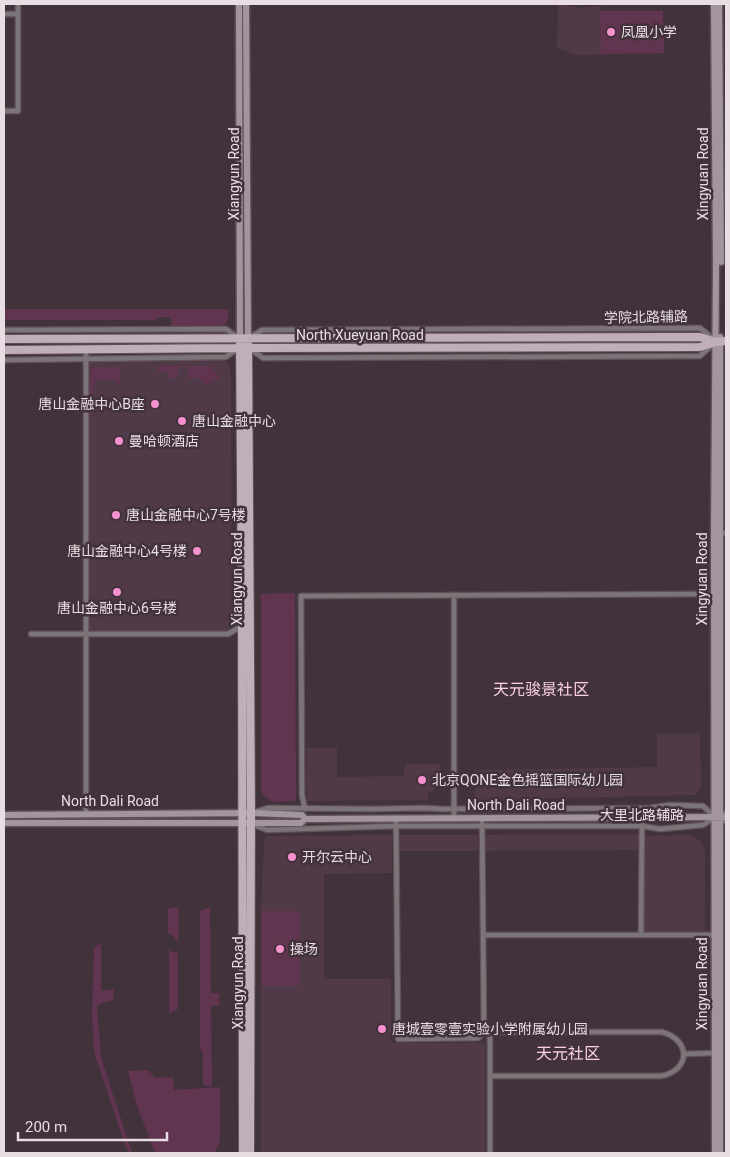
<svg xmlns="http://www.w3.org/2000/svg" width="730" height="1157" font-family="Roboto,'Noto Sans SC',sans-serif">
	<rect width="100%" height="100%" fill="#42323b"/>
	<path fill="#503a47" d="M558,5H567L579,8L600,6L601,11H663L664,53L576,55L557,48Z
		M222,360L226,361L230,366L231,385L232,625L226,631L88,632L83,627L84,362Z
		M700,733L701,788L696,795L475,800V770L657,767V734Z
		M306,748H337V777L404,776L405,764H440V785L428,794V800L307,801Z
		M642,834L643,836L689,835L695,837L702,843L705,852V933H644L642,850L486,851V835Z
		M392,835V873L324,874V979H391V1043H485V1153H261V911L264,841L267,836Z
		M400,835H478V851H400Z"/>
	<path fill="#613450" d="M600,11H663L664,53L601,54Z
		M4,309H229L227,323L221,326H171V317H158L156,320H4Z
		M158,366H180V369H178V378H169V372H158Z
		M185,366H210L220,377L205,385L199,378H188V369H186Z
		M94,367H120V384H117L116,380H96V383H93V414H90V372Z
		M295,593L296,801L272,802L263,795L261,790V594Z
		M179,907L178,943L174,937L168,933V909Z
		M210,907L211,993H220L219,999L220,1005L211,1006L212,1086H206L203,1084V1055L200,1047V911Z
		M261,911H299V986H261Z
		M101,943V991L114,989L113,1000L102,1003L97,1007L101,1057L132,1153H130L126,1148L94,1052L92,1015L94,948Z
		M169,949L173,952L178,953V1009L169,1014Z
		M148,1070L155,1078L173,1077L174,1090L220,1087V1140L215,1153H155L136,1103L128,1071Z"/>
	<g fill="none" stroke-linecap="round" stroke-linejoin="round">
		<g stroke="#605159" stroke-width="7">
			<path id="minor" d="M4,14H18
				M4,111H18V4
				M4,330L226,329L237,337
				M251,337L262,330L700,328L712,338
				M249,348L263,358L700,356L712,345
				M86,349V814
				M4,360L226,357L237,349
				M721,533H726
				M31,634H228L242,626
				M305,809L302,795L301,596L709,594
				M726,812L720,818L726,822
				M396,818L398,1039L478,1038L484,1032
				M454,818V595
				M482,818L484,1032H662C691,1040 691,1070 661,1076H490
				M252,824L267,830L397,826H642L660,829L703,825L715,817L703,806L670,805L649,808L442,809L424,808L373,809L268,808L255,812
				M484,935H715
				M641,935L642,817
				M684,1054L715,1053
				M490,1153V1032"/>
		</g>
		<g stroke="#605159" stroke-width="9">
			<path id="secondary" d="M239,4L240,340
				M246,4L248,339
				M714,4L716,266L714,534L715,1153
				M719,4L721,262
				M4,815L251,813L302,815L305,819
				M4,823H301L305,819L726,817
				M720,1153V337"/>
		</g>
		<g stroke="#605159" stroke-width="10">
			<path id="primary" d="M4,339L700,337L716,342
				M248,339L251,813L250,1153
				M240,340L242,626L243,1153
				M4,350L240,348L700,347L716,342L726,341"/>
		</g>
		<use href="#minor" stroke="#7c7479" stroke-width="4.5"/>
		<use href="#secondary" stroke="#a3959d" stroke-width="6"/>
		<use href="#primary" stroke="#c0afb9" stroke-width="8"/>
	</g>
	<g fill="#f690cf" stroke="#42323b" stroke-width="2">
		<circle cx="611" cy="32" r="5"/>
		<circle cx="155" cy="404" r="5"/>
		<circle cx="182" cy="421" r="5"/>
		<circle cx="119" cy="441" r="5"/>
		<circle cx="116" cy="515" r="5"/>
		<circle cx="197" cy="551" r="5"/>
		<circle cx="117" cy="592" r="5"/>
		<circle cx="422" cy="780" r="5"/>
		<circle cx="292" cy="857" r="5"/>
		<circle cx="280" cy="949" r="5"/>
		<circle cx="382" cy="1029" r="5"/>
	</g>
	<g text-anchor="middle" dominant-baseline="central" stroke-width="5" stroke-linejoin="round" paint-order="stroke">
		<g font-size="14" fill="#e7dde2" stroke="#42323b" text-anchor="start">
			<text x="621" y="32">凤凰小学</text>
			<text x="145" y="404" text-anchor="end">唐山金融中心B座</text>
			<text x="192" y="421">唐山金融中心</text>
			<text x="129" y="441">曼哈顿酒店</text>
			<text x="126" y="515">唐山金融中心7号楼</text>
			<text x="187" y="551" text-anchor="end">唐山金融中心4号楼</text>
			<text x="117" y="608" text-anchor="middle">唐山金融中心6号楼</text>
			<text x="432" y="780">北京QONE金色摇篮国际幼儿园</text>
			<text x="302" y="857">开尔云中心</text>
			<text x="290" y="949">操场</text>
			<text x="392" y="1029">唐城壹零壹实验小学附属幼儿园</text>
		</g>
		<g font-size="14" fill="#e7dde2" stroke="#42323b">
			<text transform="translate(234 174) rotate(-90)">Xiangyun Road</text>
			<text transform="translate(703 174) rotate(-90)">Xingyuan Road</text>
			<text transform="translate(646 317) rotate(-1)">学院北路辅路</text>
			<text x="360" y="335">North Xueyuan Road</text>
			<text transform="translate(237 579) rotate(-90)">Xiangyun Road</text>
			<text transform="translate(702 579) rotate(-90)">Xingyuan Road</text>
			<text x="110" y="801">North Dali Road</text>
			<text x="516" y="805">North Dali Road</text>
			<text x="642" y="815">大里北路辅路</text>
			<text transform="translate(238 983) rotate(-90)">Xiangyun Road</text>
			<text transform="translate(702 984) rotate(-90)">Xingyuan Road</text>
		</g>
		<g font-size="16" fill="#facee7" stroke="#42323b">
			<text x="541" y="689">天元骏景社区</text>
			<text x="568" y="1053">天元社区</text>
		</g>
	</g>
	<rect width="730" height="1157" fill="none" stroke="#e7dde2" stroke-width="10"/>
	<path d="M18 1132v8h149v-8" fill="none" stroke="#e7dde2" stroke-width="2.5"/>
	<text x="25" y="1132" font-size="15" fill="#e7dde2" stroke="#42323b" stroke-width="4" paint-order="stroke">200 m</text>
</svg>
